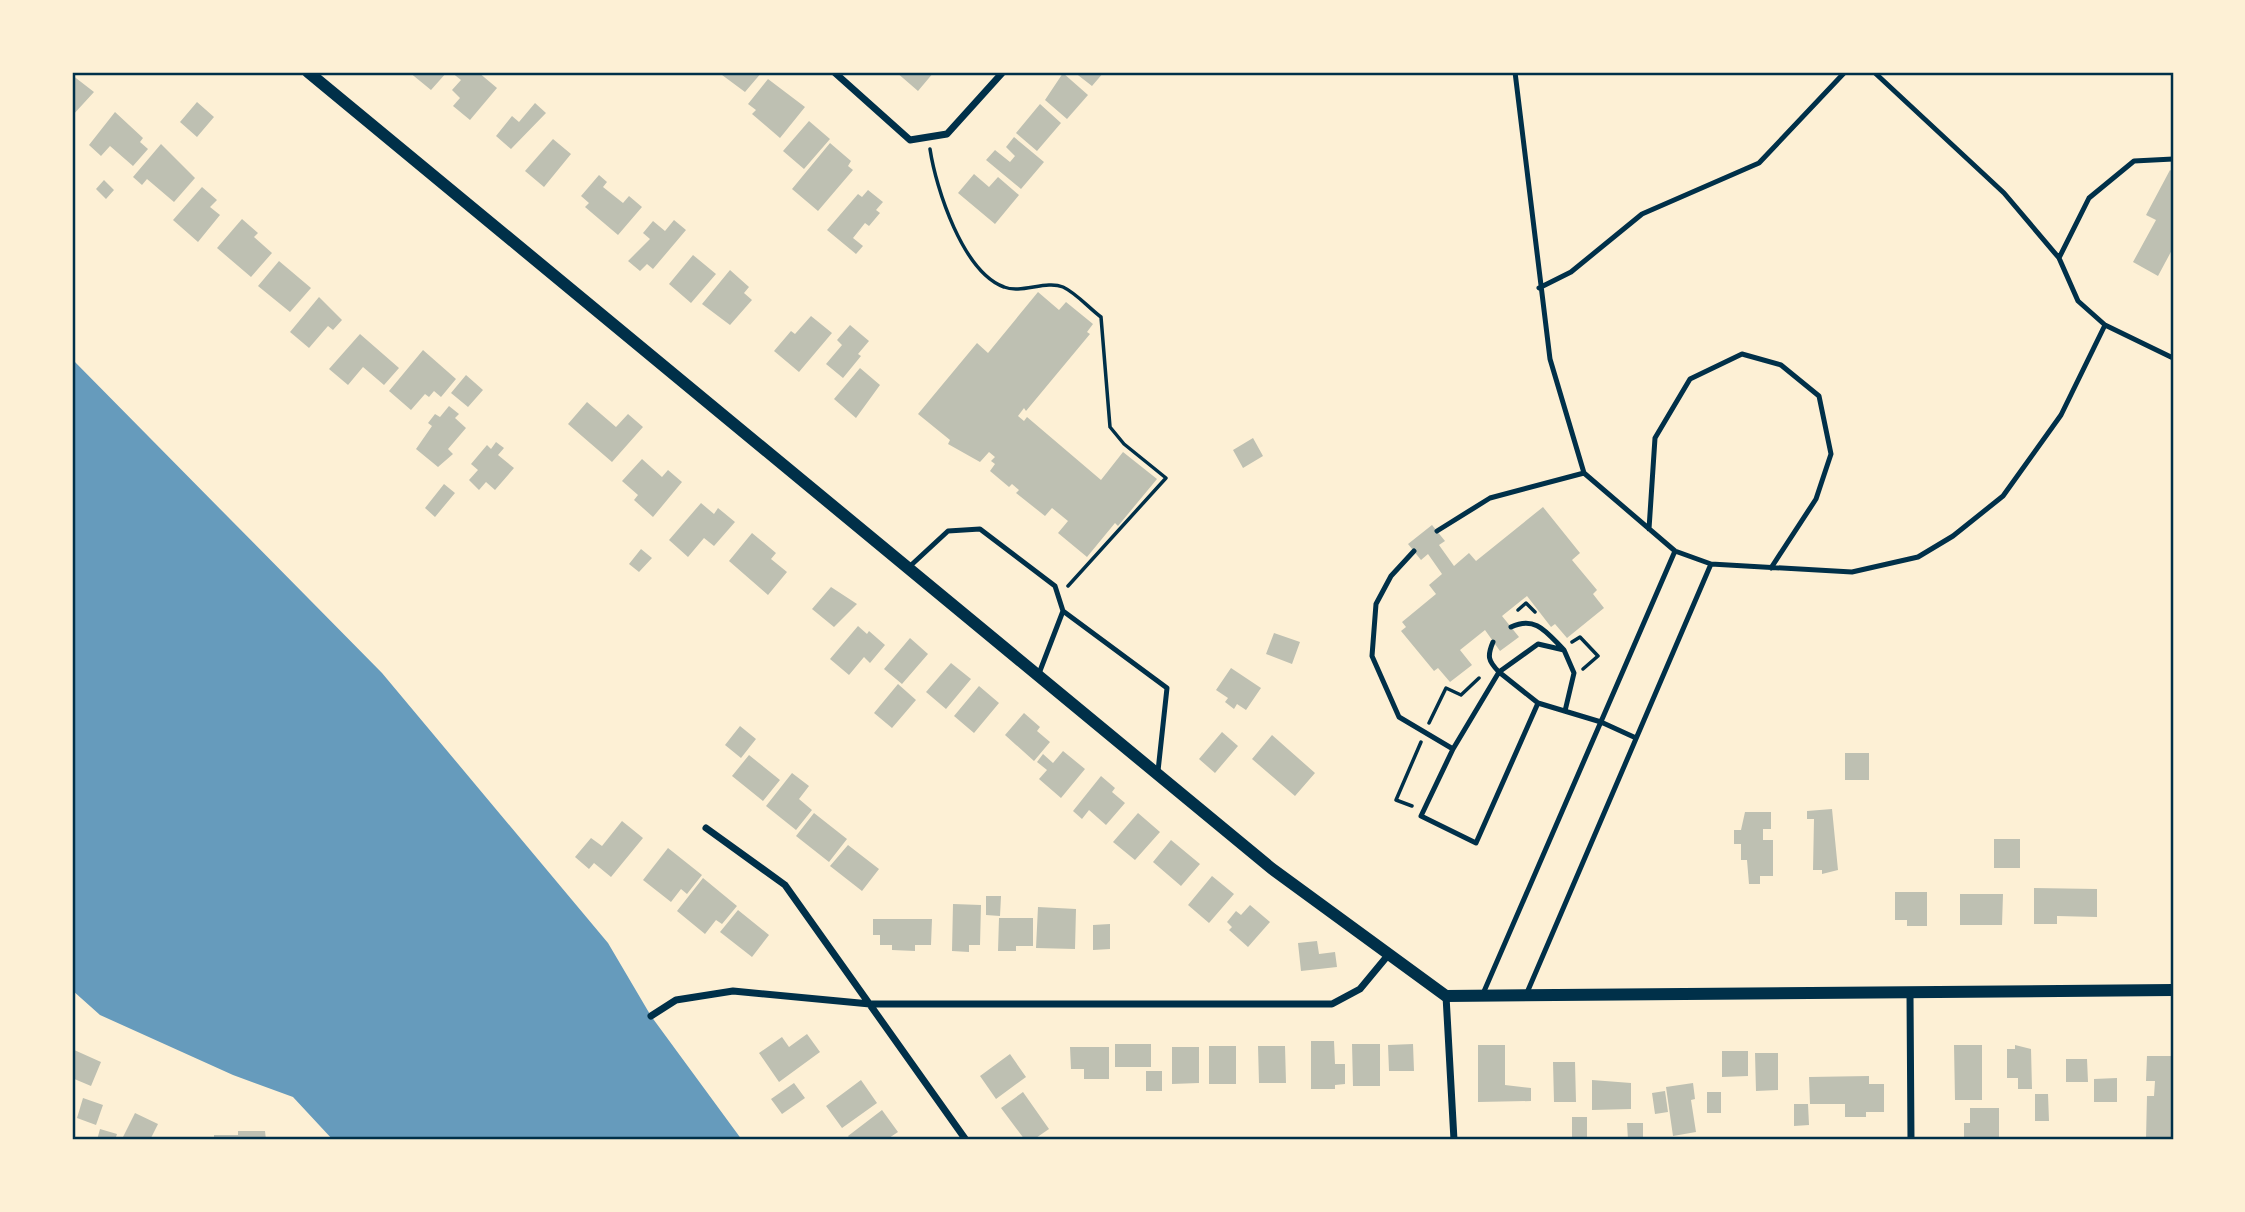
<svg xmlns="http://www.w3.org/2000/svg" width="2245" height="1212" font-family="Poppins,sans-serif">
	<rect width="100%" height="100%" fill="#fdf0d5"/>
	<path fill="#669bbc" d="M72,359L382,673L608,943L651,1016L742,1140H333L293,1097L233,1075L100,1015L72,990Z"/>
	<path fill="#bec0b2" d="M409,72H447L431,90Z
		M451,72H478L497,88L470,120L453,106L460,98L452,90L461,80Z
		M718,72H762L745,92Z
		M896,72H934L918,91Z
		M1074,72H1104L1092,86Z
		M1063,73L1088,95L1067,119L1045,100Z
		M72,75L94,92L72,116Z
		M768,79L805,107L780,138L752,114L756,110L748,104Z
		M197,102L214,117L197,137L180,122Z
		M535,103L546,113L511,149L496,136L512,116L519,122Z
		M1040,104L1061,123L1037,151L1016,133Z
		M115,112L143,138L140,142L148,149L133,166L110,146L101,156L89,145Z
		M809,121L830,139L804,169L783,151Z
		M1014,137L1044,162L1021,189L986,160L995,150L1010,162L1015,156L1006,147Z
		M553,139L571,154L544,187L525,171Z
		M830,143L851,161L848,166L853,170L818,211L792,189Z
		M161,144L195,178L174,202L147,179L142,185L133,177Z
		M2170,170L2173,172V248L2158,276L2133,262L2156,220L2146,215Z
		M974,174L989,187L998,177L1019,195L995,224L958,193Z
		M599,175L607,182L603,187L623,203L629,196L642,207L618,235L585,207L589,203L581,196Z
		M104,180L114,190L106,199L96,189Z
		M202,187L217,200L210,207L220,215L198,242L173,220Z
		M868,190L883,202L876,210L880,213L869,226L865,223L853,238L863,246L856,254L827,230L858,194L862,197Z
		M242,219L258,233L254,237L272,253L251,277L217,248Z
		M674,220L686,230L653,269L647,264L640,271L628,261L650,239L643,233L653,221L665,231Z
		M693,255L716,274L691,303L669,284Z
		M279,261L311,288L290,312L258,286Z
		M730,270L749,287L744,293L752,300L730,325L702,304Z
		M1038,292L1059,310L1066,302L1093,324L1087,332L1090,334L1026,411L1024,408L1018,416L1024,421L1027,417L1101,480L1123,452L1157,479L1118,526L1115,523L1087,557L1058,533L1068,521L1052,508L1045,516L1016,493L1019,490L1012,484L1009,487L990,471L995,464L991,461L995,457L989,452L980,462L948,444L950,440L918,414L977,343L988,353Z
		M319,297L342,320L333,330L328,326L309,348L290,332Z
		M811,316L832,333L799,372L774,351L791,331L795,334Z
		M850,325L869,341L858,354L861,356L843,378L826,364L842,345L837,340Z
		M360,334L399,368L384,385L363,367L348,385L329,369Z
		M423,350L456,379L441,397L434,391L429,397L425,394L411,410L389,391Z
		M860,368L880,385L856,418L834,399Z
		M466,375L483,390L468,407L451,393Z
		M587,402L616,427L628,414L643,427L612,462L568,424Z
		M449,406L459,414L455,418L466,428L448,449L453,454L438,467L416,449L432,426L428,423L435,414L440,417Z
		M1253,438L1263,456L1243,468L1233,450Z
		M496,442L504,448L498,455L514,468L495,490L486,482L479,490L469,480L478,470L471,464L487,445L491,449Z
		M642,459L662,477L668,470L682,482L653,517L634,500L638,495L622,481Z
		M444,484L455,493L435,517L425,508Z
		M701,503L714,514L718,508L735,522L714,546L704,538L688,557L669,540Z
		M1543,507L1580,553L1572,560L1597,590L1593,594L1604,608L1567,638L1555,624L1551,627L1527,596L1502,616L1519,637L1500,651L1485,630L1460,650L1472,665L1450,682L1438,668L1434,671L1401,631L1406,627L1402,622L1436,594L1429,585L1442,574L1428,554L1421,560L1408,544L1432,525L1445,541L1439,545L1454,566L1469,553L1476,561Z
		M752,533L776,553L771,559L787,572L768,595L729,561Z
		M641,549L652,558L639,572L629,564Z
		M831,587L857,604L834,627L812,609Z
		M858,626L867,634L869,631L885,645L870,663L864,657L849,675L830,659Z
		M1274,633L1300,642L1292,664L1266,654Z
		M910,638L928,654L902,684L884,669Z
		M951,663L971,679L946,709L926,692Z
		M1231,668L1261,688L1246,710L1237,704L1234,709L1225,702L1228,698L1216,690Z
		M898,684L916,700L892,728L874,713Z
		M979,686L999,703L974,733L954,716Z
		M1024,713L1040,727L1037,731L1050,742L1034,761L1005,735Z
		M740,726L756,739L741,758L725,745Z
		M1222,732L1238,746L1215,773L1199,759Z
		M1272,735L1315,773L1295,796L1252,759Z
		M1063,751L1085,769L1061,798L1039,779L1047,770L1037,762L1043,754L1053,763Z
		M1845,753H1869V780H1845Z
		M749,755L780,780L763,801L732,776Z
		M792,773L809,786L799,799L812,810L796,830L766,806Z
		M1101,776L1115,788L1112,792L1125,803L1106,825L1089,810L1082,819L1073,811Z
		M1832,809L1838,870L1822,874V870H1813L1814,819H1807V811Z
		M1745,812H1771V829H1763V840H1773V876H1760V884H1749L1747,860H1741V844H1734V830H1741Z
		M814,813L847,839L829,862L796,836Z
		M1138,813L1160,832L1135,860L1113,842Z
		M622,821L643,838L611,877L594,863L589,869L575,857L591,838L602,846Z
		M1994,839H2020V868H1994Z
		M1171,840L1200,864L1181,886L1153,862Z
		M848,845L879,869L862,891L830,866Z
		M668,848L702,875L687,894L681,889L671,902L643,880Z
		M1212,876L1234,894L1209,923L1188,905Z
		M703,878L737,906L722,924L716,920L705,934L677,911Z
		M2034,888L2097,889V917L2057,916V924H2034Z
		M1895,892H1927V926H1907V920H1895Z
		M1960,894H2003L2002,925H1960Z
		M986,896H1001L1000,916L986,915Z
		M953,904L981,905L980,945H969V952L952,951Z
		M1250,905L1270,922L1248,947L1229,930L1232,927L1227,922L1236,911L1241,915Z
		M1038,907L1076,909L1075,949L1036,948Z
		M738,910L769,935L752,957L720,932Z
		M999,918H1033V946H1016V951H998Z
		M873,919H932L931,945H915V951L892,950V945H880V935H873Z
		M1110,924V949L1093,950V925Z
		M1317,941L1319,954L1335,952L1337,967L1301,971L1298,943Z
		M807,1034L820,1052L779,1082L759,1053L782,1037L789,1047Z
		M1311,1041H1334L1335,1064H1345V1084L1335,1085V1089H1311Z
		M1115,1044H1151V1067H1115Z
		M1352,1044H1380V1086H1353Z
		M1413,1044L1414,1071H1389L1388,1045Z
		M1478,1045H1505V1085L1531,1088V1101L1478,1102Z
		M1954,1045H1982V1100H1955Z
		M2015,1045L2031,1049L2032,1089H2018V1078H2007V1049H2015Z
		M1209,1046H1236V1084H1209Z
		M1258,1046H1285L1286,1083H1259Z
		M1070,1047H1109V1079H1084V1069H1071Z
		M1172,1047H1199V1083L1172,1084Z
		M72,1049L101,1062L91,1086L72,1078Z
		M1722,1051H1748V1076L1722,1077Z
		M1755,1053H1778V1090L1756,1091Z
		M1010,1054L1026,1077L996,1099L980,1076Z
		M2147,1056H2173V1140L2146,1139L2147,1096H2154L2155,1081H2146Z
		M2066,1059H2087L2088,1082H2066Z
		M1553,1062H1575L1576,1102H1554Z
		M1146,1071H1162V1091H1146Z
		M1869,1076V1084H1884V1112H1866V1117H1845V1104H1810L1809,1077Z
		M2117,1078V1102H2094V1079Z
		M861,1080L877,1103L842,1128L826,1106Z
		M1592,1080L1631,1083V1109L1592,1110Z
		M794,1083L805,1098L782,1114L771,1099Z
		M1693,1083L1695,1099L1691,1100L1696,1132L1673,1136L1666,1087Z
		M1665,1091L1668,1112L1655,1114L1652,1093Z
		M1023,1092L1049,1129L1033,1140H1025L1001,1108Z
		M1707,1092H1721V1113H1707Z
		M2035,1094H2048L2049,1121H2035Z
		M83,1098L103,1105L96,1125L77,1118Z
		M1794,1104H1808L1809,1125L1794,1126Z
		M1970,1108H1999V1140H1964V1123H1970Z
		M882,1110L898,1132L886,1140H851L848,1136Z
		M135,1113L158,1124L150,1140L122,1139Z
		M1572,1117H1587V1138H1572Z
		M1627,1123H1643V1140H1628Z
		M100,1129L117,1134L115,1140H97Z
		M238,1131H265L266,1140H214V1135H238Z"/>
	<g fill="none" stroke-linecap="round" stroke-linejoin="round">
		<path stroke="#003049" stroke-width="3.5" d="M930,149C936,189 963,272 1004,287C1021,294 1046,280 1063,287C1076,293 1089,308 1101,317L1110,427L1124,444L1166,478L1068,586
			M1518,610L1526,603L1535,612
			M1572,642L1580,637L1598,656L1583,669
			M1429,723L1446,688L1461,695L1479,678
			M1412,806L1396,800L1421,742"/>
		<path stroke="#003049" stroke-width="5" d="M1515,72L1550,359L1584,473L1675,551L1711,564L1852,572L1918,557L1953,536L2003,496L2061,415L2105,325
			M1874,72L2004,193L2059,258L2078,301L2105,325L2173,358
			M2059,258L2089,198L2134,161L2173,159
			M1539,288L1571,272L1642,214L1759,163L1845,72
			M1649,529L1655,438L1690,379L1742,354L1781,365L1819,396L1831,454L1816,499L1771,568
			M1437,531L1490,498L1584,473
			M1414,551L1391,576L1376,604L1372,656L1399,717L1453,749
			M908,568L948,531L980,529L1055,586L1063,611L1038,676
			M1063,611L1167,688L1158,771
			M1511,627C1536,615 1547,633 1564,650
			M1493,642C1487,656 1488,661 1499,672L1538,644L1564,650L1574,673L1565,711
			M1538,703L1476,843L1421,816L1453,749L1499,672L1538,703L1601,722L1636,738
			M1526,995L1711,564
			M1482,996L1675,551"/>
		<path stroke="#003049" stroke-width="7" d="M834,72L910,140L947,134L1003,72
			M706,828L785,885L966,1140
			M1910,994L1911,1140
			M1446,996L1454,1140
			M651,1016L676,1000L733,991L870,1004H1332L1360,989L1389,954"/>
		<path stroke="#003049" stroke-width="12" d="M308,72L1271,868L1446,996L2173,990"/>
	</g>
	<rect width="2245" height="1212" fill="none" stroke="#fdf0d5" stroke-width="147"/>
	<rect x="74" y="74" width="2098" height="1064" fill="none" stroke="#003049" stroke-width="2.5"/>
</svg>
